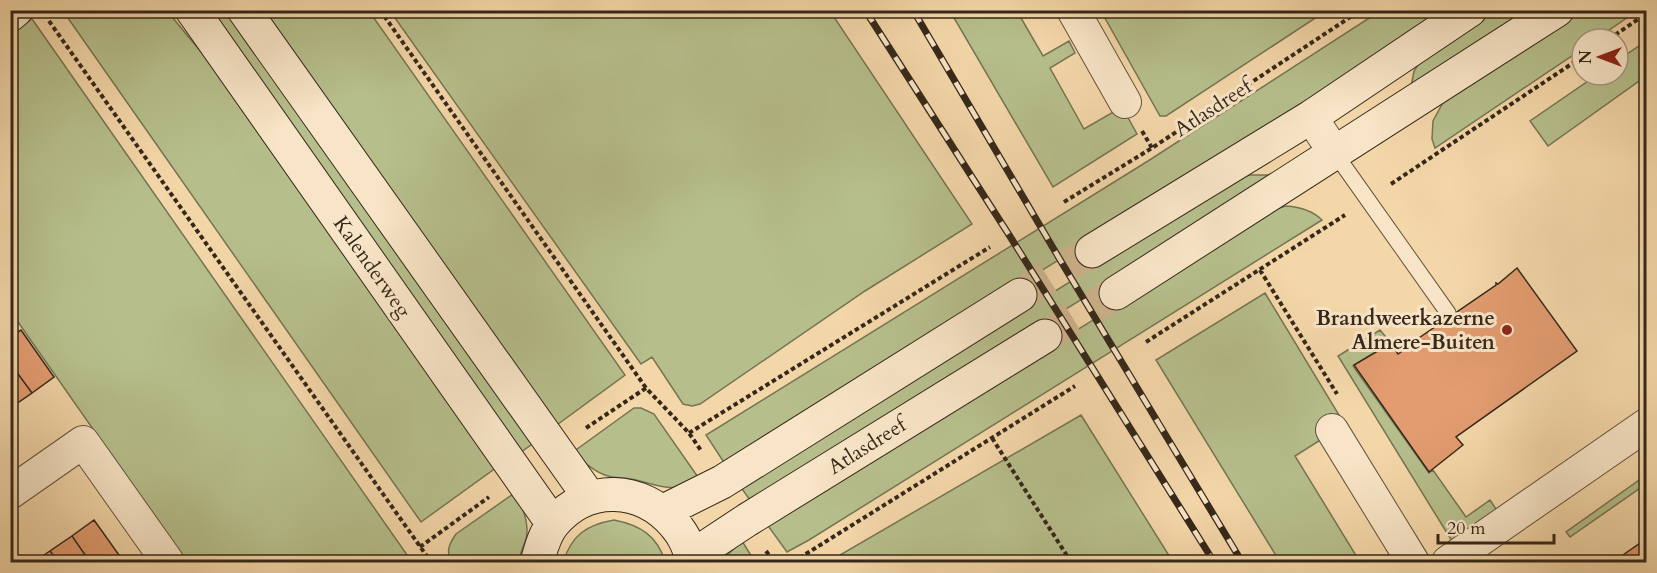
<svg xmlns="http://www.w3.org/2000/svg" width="1657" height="573" font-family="Cardo,serif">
	<rect width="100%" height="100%" fill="#f4d7a9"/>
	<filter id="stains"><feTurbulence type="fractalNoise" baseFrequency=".00333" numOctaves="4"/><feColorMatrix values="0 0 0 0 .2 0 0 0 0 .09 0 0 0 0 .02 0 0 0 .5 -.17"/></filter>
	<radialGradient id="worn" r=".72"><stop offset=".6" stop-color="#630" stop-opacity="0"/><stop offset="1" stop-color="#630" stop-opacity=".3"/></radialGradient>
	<path fill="#b6bf8c" stroke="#767453" stroke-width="1.5" d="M63,11H167L202,53L497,467L421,522Z
		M202,11H230L535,442L517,455Z
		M258,11H369L625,375L554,427Z
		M390,11H830L972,224L865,291L700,404L692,406L683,404L652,357L641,364Z
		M950,11H1017L1043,56L1069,41L1075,53L1050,68L1084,129L1122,107L1137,134L1053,187Z
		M1101,11H1326L1166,116H1160Z
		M1380,11H1450L1206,169L751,450L725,464L706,435L1148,161Z
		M1492,11H1527L1411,87L1414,71L1421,60Z
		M1570,11H1637L1596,39H1582V49L1435,148L1432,139L1433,121L1446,97Z
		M32,19L412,562H186L11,312L10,34Z
		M1642,44L1646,49V76L1548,146L1530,121L1597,75H1618V60Z
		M1249,175H1268L1278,178L752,503L740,486L1233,181Z
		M1286,206C1300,207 1312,210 1322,220L809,540L787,552L766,523L1267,212Z
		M1265,293L1339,415L1316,429L1322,439L1295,456L1360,562H1280L1156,360Z
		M1380,330L1391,343L1353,366L1429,473L1433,470L1466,517L1490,500L1500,515L1455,546L1338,356Z
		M634,408H641L654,414L700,480C668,492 668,488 636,480C628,478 620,478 612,477C596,474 585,463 573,452Z
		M1081,415L1173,562H828Z
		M1642,478L1646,484L1570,537L1566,532Z
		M516,492C522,505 530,525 526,539C523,548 520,553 519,562H451C446,551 449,544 456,534Z
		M614,520C640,525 658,536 665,562H563C572,535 586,525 614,520Z
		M742,541L755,562H720Z"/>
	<path fill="#e29c70" stroke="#35281a" stroke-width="1.5" d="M1517,268L1577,351L1456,437L1463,445L1429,472L1354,365L1391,343L1398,354L1411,345L1410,344L1496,285V283L1498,284Z
		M21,330L54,377L32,393L10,363V337Z
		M10,363L32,393L10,408Z
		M94,520L124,562H90L72,536Z
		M72,536L90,562H59L50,551Z
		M1646,539V562H1613Z
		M50,551L59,562H34Z"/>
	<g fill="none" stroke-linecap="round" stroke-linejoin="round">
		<path stroke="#ceb48c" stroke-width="33" stroke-dasharray="33 16" stroke-linecap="butt" d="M1020,295L1092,251
			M1045,336L1116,293"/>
		<g stroke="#65543e" stroke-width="17">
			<path id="lane" d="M1334,152L1448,313"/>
		</g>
		<g stroke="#65543e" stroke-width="34">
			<path id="street" d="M1073,10L1125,102
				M1311,117L1334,152
				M1332,430L1413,562
				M10,493L83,442L168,562
				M1448,562L1646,425"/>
		</g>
		<g stroke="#35281a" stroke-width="35">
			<path id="secondary" d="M192,10L553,524
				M244,10L590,498
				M10,15L16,10
				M1092,251L1311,117L1470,10
				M1116,293L1557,10
				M664,511L722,482L1020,295
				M691,557L747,520L1045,336
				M537,562C541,549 544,535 553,524C587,483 642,486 675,525C683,534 691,549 691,562"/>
		</g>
		<path stroke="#35281a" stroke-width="4" stroke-dasharray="4.5 3" stroke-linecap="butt" d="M380,10L646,388
			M49,21L431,562
			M1609,39L1646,14
			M1142,131L1152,148
			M1391,184L1582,57
			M1064,202L1152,148L1361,10
			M1260,270L1337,394
			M1146,342L1345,215
			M586,428L646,388L689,433L702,452
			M689,433L990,247
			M992,438L1071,562
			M420,547L489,497
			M766,551L774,562
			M793,562L1075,386"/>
		<use href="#lane" stroke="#f8e5c7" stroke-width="15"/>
		<use href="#street" stroke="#f8e5c7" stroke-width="32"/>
		<use href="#secondary" stroke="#f8e5c7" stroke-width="33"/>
		<g stroke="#35281a" stroke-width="7">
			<path id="rail" d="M865,10L1011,238L1214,562
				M913,10L1059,258L1242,562"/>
		</g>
		<use href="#rail" stroke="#f8e5c7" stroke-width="4.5" stroke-dasharray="14" stroke-linecap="butt"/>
	</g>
	<circle fill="#8f2418" stroke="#f8e5c7" stroke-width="2" cx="1507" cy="330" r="6"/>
	<g text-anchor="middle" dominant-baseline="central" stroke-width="6" stroke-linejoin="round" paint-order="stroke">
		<g font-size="21" fill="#35281a" stroke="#f8e5c7">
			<text transform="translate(1213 108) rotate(-33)">Atlasdreef</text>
			<text transform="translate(372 267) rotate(55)">Kalenderweg</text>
			<text transform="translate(867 446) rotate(-32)">Atlasdreef</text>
		</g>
		<g font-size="21" font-weight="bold" fill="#35281a" stroke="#f8e5c7" text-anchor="end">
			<text x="1495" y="318">Brandweerkazerne<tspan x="1495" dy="24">Almere-Buiten</tspan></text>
		</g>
	</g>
	<rect width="1657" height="573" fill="none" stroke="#f4d7a9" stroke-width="36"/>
	<rect x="12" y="12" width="1633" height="549" fill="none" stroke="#35281a" stroke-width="3"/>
	<rect x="18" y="18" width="1621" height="537" fill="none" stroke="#35281a" stroke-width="1.5"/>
	<g transform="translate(1600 57) rotate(270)"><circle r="28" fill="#f8e5c7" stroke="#aa9982" stroke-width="1.5"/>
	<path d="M0-4.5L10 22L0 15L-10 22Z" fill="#8f2418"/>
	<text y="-9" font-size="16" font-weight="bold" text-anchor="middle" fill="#35281a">N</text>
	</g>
	<path d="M1438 534v9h116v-9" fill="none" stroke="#35281a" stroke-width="3"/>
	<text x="1447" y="534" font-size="18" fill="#35281a" stroke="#f8e5c7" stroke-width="4.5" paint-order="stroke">20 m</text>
	<rect width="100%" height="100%" filter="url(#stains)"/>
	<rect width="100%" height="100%" fill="url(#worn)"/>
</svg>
